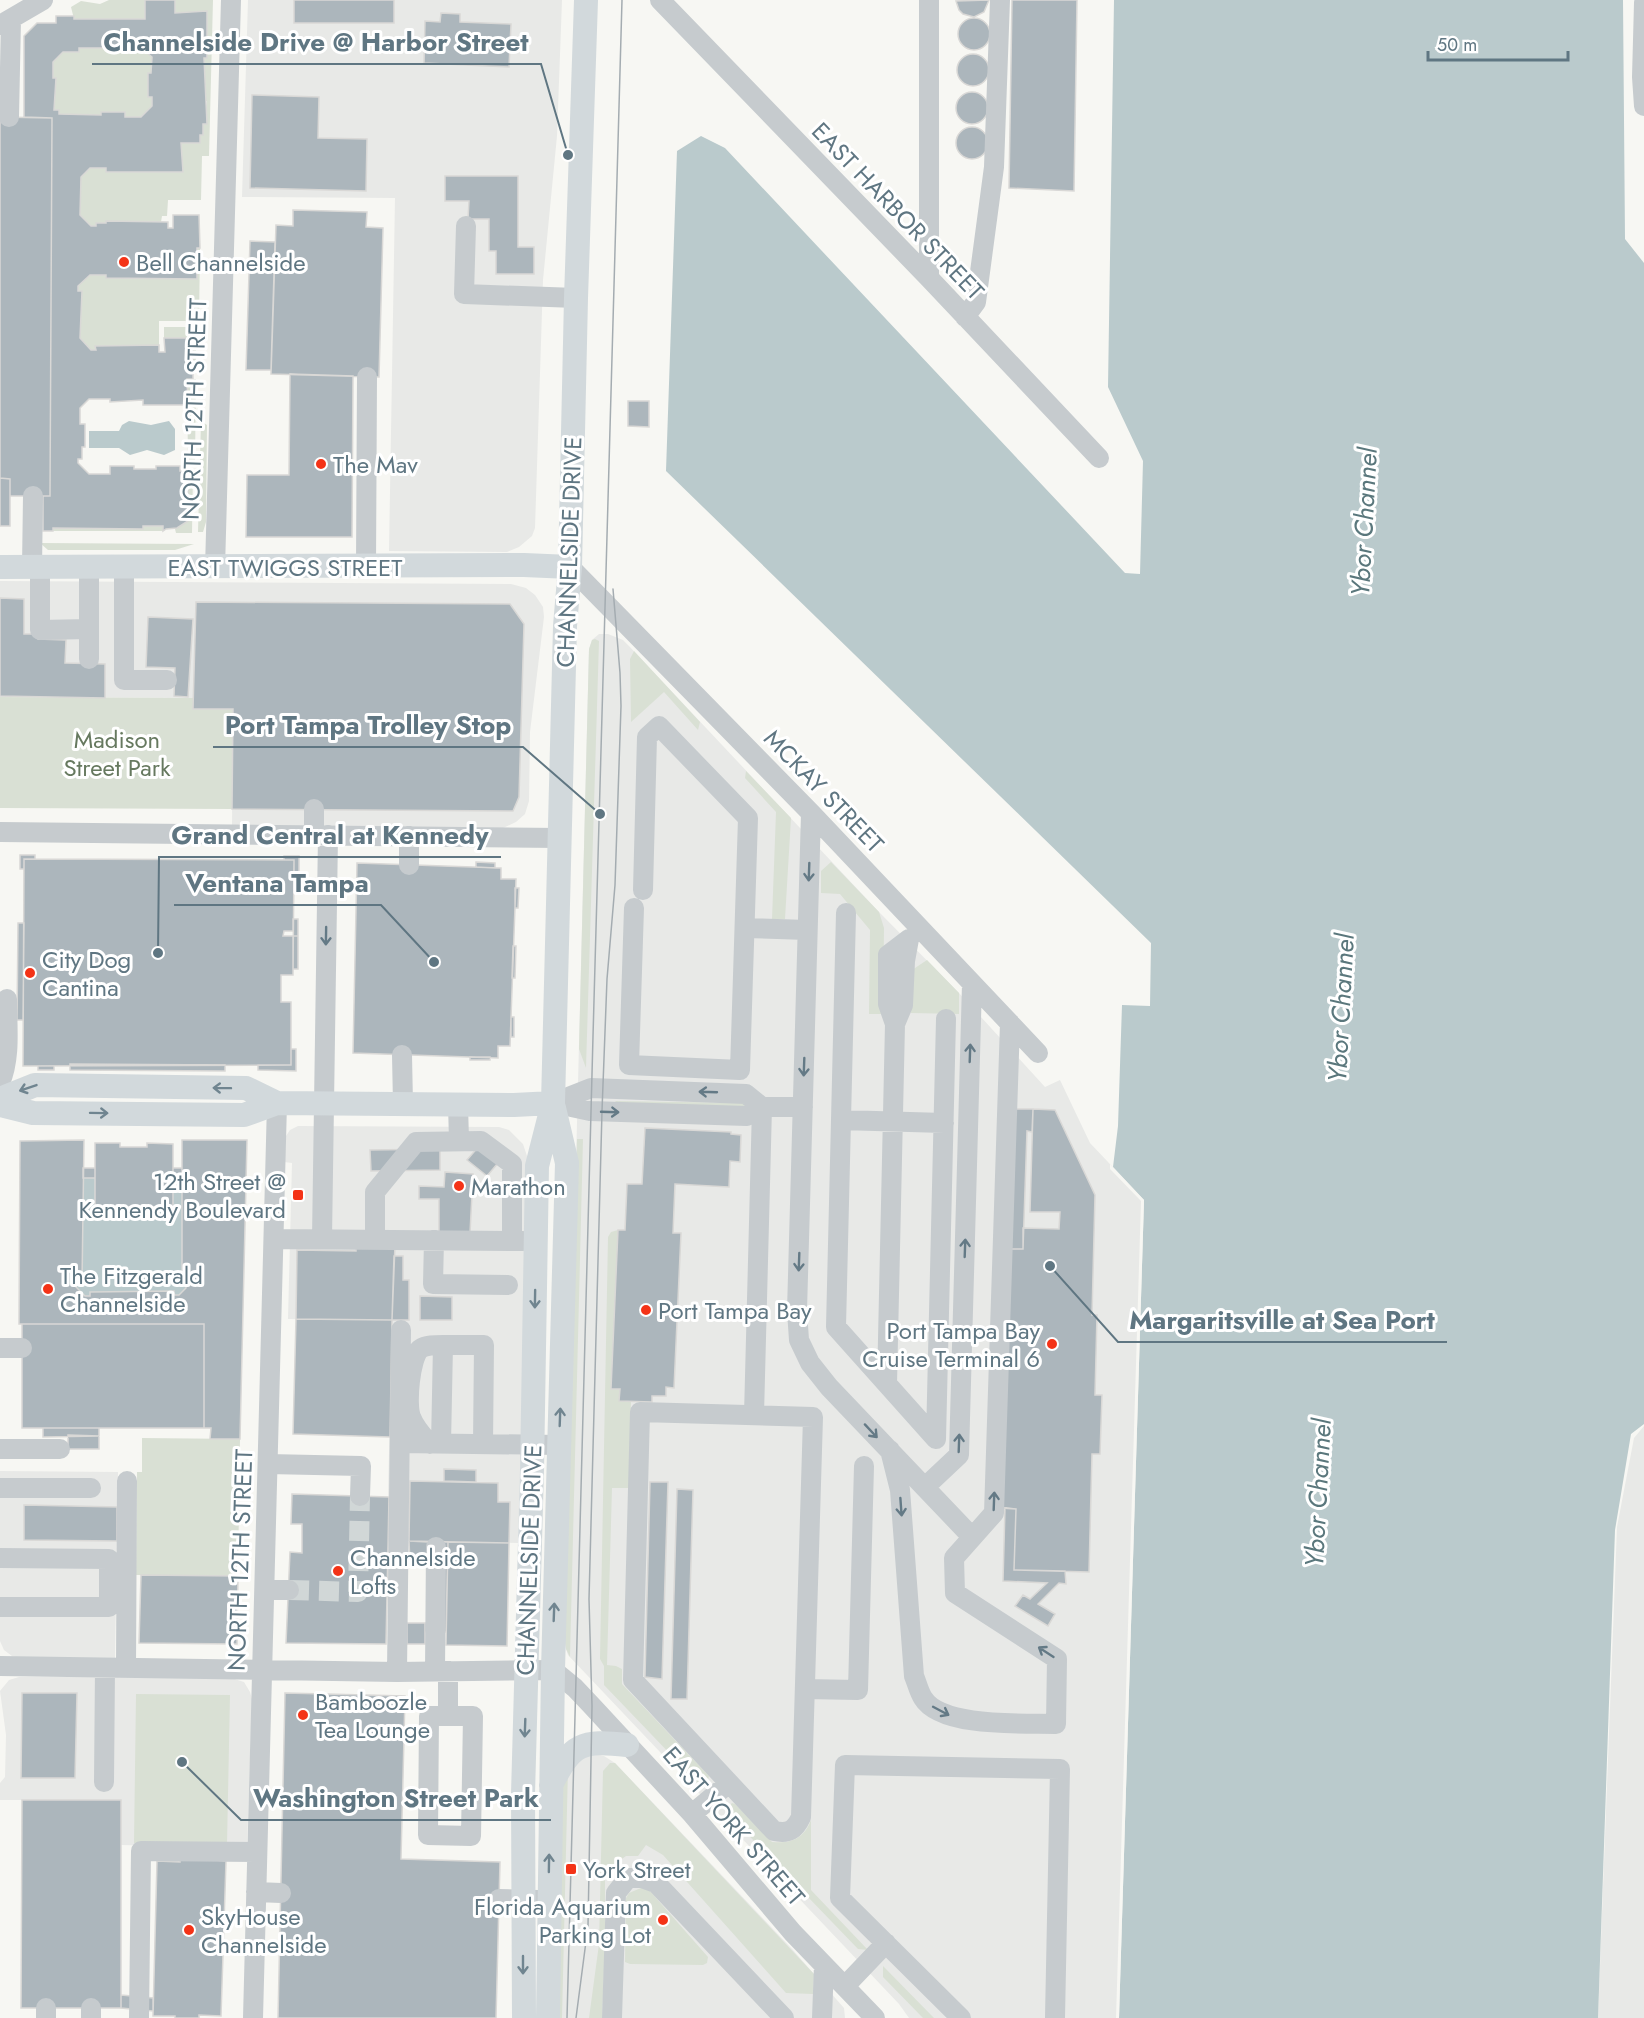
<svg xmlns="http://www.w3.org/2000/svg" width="1644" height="2018" font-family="Jost,sans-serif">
	<rect width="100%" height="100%" fill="#f7f7f3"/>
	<path fill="#e8e9e7" d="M248,0H562L557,136L543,280L535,528L532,536L519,547L507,552L389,551L395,198L242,197Z
		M0,581L511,584L526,588L535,595L543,607L544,617L530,732L529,801L525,814L516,822L503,828L232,826L233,709H193L192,698L0,697Z
		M599,634H608L623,640L629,646L879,912L959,993L1045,1087L1060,1080L1090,1143L1144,1200L1119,2018H909L899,2004L568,1655L566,1649L564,1636L589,649L592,640Z
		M298,1126L499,1127L509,1130L523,1144L529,1162L518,1543L387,1541L392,1320L288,1319L292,1163L284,1162L286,1136L290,1130Z
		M1644,1426V2018H1598L1617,1527L1634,1438Z
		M0,1471L118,1472L115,1659H25L12,1656L4,1650L0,1641Z
		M228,1677L244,1682L250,1692L252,1699L247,1848L121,1845V1800H0V1783L5,1777L6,1735L0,1691L9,1680L19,1677Z
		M596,1754L604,1756L615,1763L792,1949L844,2008L845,2018H557L560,1787L577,1760Z"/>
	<path fill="#d9e0d4" d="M109,0H145V19H74L71,7L81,1L100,4Z
		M175,0H213L209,156H202L201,200H168L167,216H162L161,222L96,223V226H91L80,215L81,177L90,168H106L107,172H183L181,143H200V135H203V124H207V101H204V58H207L206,11L175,13Z
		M79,48H141L152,57L151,73H148V97H152V106L141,117H125L124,112H102L101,115L59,114V110H54L56,79L53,78V62L63,52H79Z
		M197,248H200L199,321H159V345L96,346V350H91L80,338L82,292L78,291V286L90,275H106V278L197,279Z
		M164,327H196V369H193V349L189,348V338H164Z
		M187,379H196L195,460H188Z
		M201,421L207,425L206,522L203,532H198Z
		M188,471H193L192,533H176L175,529L188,521Z
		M143,526H163V531H53V528L142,529Z
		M40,543L194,544L175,550H48Z
		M595,639L599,641L586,1068L579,1049L589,649L592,640Z
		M634,651L700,722L698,730L664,692L631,722L630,659Z
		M0,697L193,698V709H233L232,809L0,808Z
		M746,771L791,818L785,919H772L776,812L745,778Z
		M831,862L879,912L884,928L883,1014H869L870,930L840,894L821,893V871Z
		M927,960L959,993V1014L911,1013L912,970Z
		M616,1101L747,1103V1108L614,1103Z
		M577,1139H583L570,1657L566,1649L564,1636Z
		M618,1230L612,1389H620L619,1401H631L629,1488H612L607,1665L616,1666L622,1669V1684L709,1776L707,1783L697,1782L604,1685V1666L600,1659L608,1237L611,1232Z
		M142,1438L240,1439L238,1576L136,1575L137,1472H142Z
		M136,1694L230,1695L227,1845L134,1843Z
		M610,1763H615L814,1974L813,1994L786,1993L663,1855L646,1845L638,1856H626L605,1871V1947L602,2018H589L599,1944L603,1771Z
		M568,1768L562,2018H557L560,1787Z
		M732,1803L735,1804L772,1842C792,1844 804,1838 811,1820V1890L868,1950L858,1949L731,1817L728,1810L729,1806Z
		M641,1888L649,1890L708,1957L707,1963L703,1965L630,1964L625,1962L626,1898L629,1893Z
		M883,1966L934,2018H923L883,1977Z"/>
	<path fill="#bacacc" d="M1114,0H1623L1625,239L1644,263V1424L1631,1434L1615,1530L1598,2018H1119L1144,1200L1113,1167L1118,1126L1122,1005L1150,1006L1151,943L666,471L677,151L701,136L725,148L1125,573L1140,574L1143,461L1108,387Z
		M129,421L151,425L169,421L175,429V450L164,455L147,450L130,455L119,448H89V431H119L122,425Z
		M83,1178H95V1207H173V1179L182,1178V1281L186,1282V1288L179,1295L85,1296L76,1287V1282H82Z"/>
	<path fill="#f7f7f3" d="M1110,1164L1144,1200L1119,2018H1116L1141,1201L1110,1169Z"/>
	<path fill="#acb6bc" stroke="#d9d8d6" stroke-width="1.5" fill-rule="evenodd" d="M145,0H175V13L207,11V58H204L207,124H203V135H200V143H181L183,172H106V168H90L81,177L80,215L91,226H96V223H106V221L168,222V228H173V215H199L200,248H197V279L106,278V275H90L78,286V291H82L80,338L91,350H96L95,346L159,345V352H165L164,338H189V348H193V379H187L188,405H143V400L110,402V399H89L80,408V424H85V447H82V459H78V463L89,474H110V466H134V469H156V466H180V471H188V521L177,528L166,529L163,531V526H143V529L53,528V531H43V496H50L52,118L24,117V36L37,23H56V16H74V19H145ZM79,48H141L152,57L151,73H148V97H152V106L141,117H125V112H101V115L59,114V110H54L56,78H53V62L63,52H79Z
		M294,0H394V23H294Z
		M989,0L984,12L974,17L963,14L959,10L956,1Z
		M1012,0H1077L1074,191L1009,188Z
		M441,13L460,14V22L511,24L509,67L424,63L425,21L440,22Z
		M958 34a16 16 0 1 1 32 0a16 16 0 1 1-32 0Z
		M957 70a16 16 0 1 1 32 0a16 16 0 1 1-32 0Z
		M956 108a16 16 0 1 1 32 0a16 16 0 1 1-32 0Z
		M252,95L319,97L318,138L367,139L366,191L250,188Z
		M0,117L52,118L50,496H10V479L0,478Z
		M956 143a16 16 0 1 1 32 0a16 16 0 1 1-32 0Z
		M445,176H518V247H534V274H496V251H489V219H468L469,201H445Z
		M293,210L367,212L366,227L383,228L379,377L271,374L276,225L293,226Z
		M250,241L275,242L271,370H246Z
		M290,374L353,376L352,537H246L247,475H289Z
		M628,401H649V427L628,426Z
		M0,478L10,479V526H0Z
		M0,598L24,599V634H38V639L66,640L65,663L105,664V698L0,696Z
		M196,602L510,604L524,624L519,797L513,811L232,809L233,709H193Z
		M148,617L193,619L188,697L174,696L175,668L146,667Z
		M20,855H35V859H24V869H20Z
		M284,856H299V872H294V860H284Z
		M24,859L294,860L293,975H281V1002H291V1065L23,1066Z
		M476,862L495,863V868L476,867Z
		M357,863L501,868V879H516L510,1046H498V1058L353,1053Z
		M515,888H519L518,908H515Z
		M293,919H298V936H283L284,931H293Z
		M18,923H24L23,1020H17Z
		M293,936H298V969H293Z
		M513,946H516L515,978H512Z
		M511,1017H514V1037H511Z
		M291,1049H296V1071L258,1070V1065H291Z
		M470,1057H490V1060H470Z
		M70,1064L225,1065V1071L70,1070Z
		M38,1066H54V1070H38Z
		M1013,1109H1033L1032,1132L1027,1131L1023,1249H1011Z
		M1033,1109L1055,1110L1095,1195L1092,1315H1097L1095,1395H1102L1100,1454H1092L1089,1572L1014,1570L1016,1509L1000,1508L1011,1249H1023V1228L1059,1229L1060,1212H1030Z
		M645,1128L731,1132V1134L741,1135L740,1162L730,1161L729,1187L675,1184L673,1233H681L674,1388L666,1387V1396H652V1402L619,1401L620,1389H611L618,1230H625L627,1184H642Z
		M84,1140L82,1282H76V1287L85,1296H90V1292L174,1291V1295H179L186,1288V1282H182V1140H247L240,1439H210L211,1428H204V1324H19L20,1141Z
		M95,1143H120V1147H147V1143L173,1144V1207H95Z
		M479,1146L498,1163L487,1176L467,1160Z
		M440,1149V1170L371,1171L370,1150Z
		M83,1168H95V1178H83Z
		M173,1168H182V1178L173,1179Z
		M445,1172L473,1174L470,1233L439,1232V1199H419V1186L444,1187Z
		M356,1244L395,1245L392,1320L296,1319L297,1250L356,1251Z
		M394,1256H403V1280H409V1320H392Z
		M420,1296L452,1297V1320H420Z
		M296,1319L392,1320L390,1437L293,1434Z
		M22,1324H204V1428H22Z
		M43,1428H99V1436L43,1437Z
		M68,1435L99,1436V1449H68Z
		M444,1469L476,1470V1482L444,1481Z
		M410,1481L498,1483V1502H510L509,1543L409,1541Z
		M650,1482H668L662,1679L645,1677Z
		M677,1489L693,1490L687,1699H671Z
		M292,1494L389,1497L386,1644L286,1643L290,1552L302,1553V1524H291Z
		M24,1505L117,1507V1541L24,1540Z
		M1005,1508L1016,1509L1014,1570L1065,1571L1066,1584L1059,1583L1038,1604L1055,1614L1048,1626L1015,1606L1023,1595L1030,1599L1047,1583L1003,1581Z
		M409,1541L428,1542L427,1563H410Z
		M428,1542H448L446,1632H425V1623H441L427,1549Z
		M448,1542L509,1543L507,1646L446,1645Z
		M141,1575L238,1576L237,1644L139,1643Z
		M407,1623H425V1644H407Z
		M22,1693H77L75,1778H21Z
		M285,1693L405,1696L401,1859L500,1862L496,2018H278Z
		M22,1800H121V2008H21Z
		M180,1857L226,1861L221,2016L199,2015V2018H175V2016H153L157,1861L180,1862Z
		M121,1995L153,1998V2011L121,2008Z"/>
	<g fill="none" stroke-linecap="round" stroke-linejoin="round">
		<path stroke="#d1d7d7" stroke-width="20" stroke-dasharray="20 10" stroke-linecap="butt" d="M289,1590L358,1592L360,1496"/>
		<path stroke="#c6cbce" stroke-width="20" d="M660,0L929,278L1099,458
			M1644,3L1642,77L1644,106
			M0,25L43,0
			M9,117L11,19
			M466,226L464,294L576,298
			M929,278V0
			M965,317L976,302L994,167L1000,0
			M366,566L367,377
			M570,567L811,813L1038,1053
			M32,568L33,496
			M40,568V630L89,629V568
			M124,568V680H167
			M215,568L231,0
			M89,629V659
			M811,813L797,1311L799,1340L810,1363L829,1387L972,1537
			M0,832L560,838
			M314,835V809
			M409,836V865
			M634,908L629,1065L740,1070L748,818L659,726L647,737L643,890
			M846,913L836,1327L936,1439L946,1019
			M745,928L807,930
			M909,939L905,961L903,1005L895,1024L888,1004V955Z
			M402,1055L403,1104
			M0,1083C11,1057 7,1027 7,999
			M553,1103L590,1111L747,1116L762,1107H803
			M553,1103L591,1088L746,1094L762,1107
			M458,1104L459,1141
			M841,1120L944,1123
			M274,1239L523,1241
			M322,1239L328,835
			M375,1240V1192L416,1142L481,1141L512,1164V1241
			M434,1240L433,1284L508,1285
			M0,1348H22
			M887,1384L895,1024
			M640,1412L813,1417L801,1817C795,1830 789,1834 774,1831L633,1680Z
			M754,1415L762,1107
			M400,1443L559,1445
			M430,1444C423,1436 415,1428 411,1417C406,1405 410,1358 420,1349C426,1345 435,1345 443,1345
			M441,1444L443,1345H484L483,1444
			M0,1449H60
			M890,1450L900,1490L914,1676C917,1683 919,1692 923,1698C941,1728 1024,1723 1056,1724L1057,1659L955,1593L954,1558L994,1513L1010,1023
			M268,1464L361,1466L360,1496
			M925,1487L959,1455L972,984
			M0,1488H91
			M0,1558L109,1559V1607H0
			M265,1590H289
			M0,1666L397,1672L553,1670L575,1688L592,1706L692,1814L793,1933L875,2018
			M126,1668L127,1481
			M435,1671L436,1547
			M448,1671V1716
			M397,1672L401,1330
			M805,1689L858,1690L864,1466
			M429,1716H473L471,1836L428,1835Z
			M104,1782L105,1668
			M692,1814L729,1783
			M256,1892L281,1893
			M499,1899L538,1900
			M845,1986L886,1943
			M91,2008V2018
			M46,2018V2008
			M139,2018L141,1851L257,1852
			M253,2018L277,1103
			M612,2018L616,1893L628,1878H642L656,1883L784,2018
			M822,2018L824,1965
			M961,2018L840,1898L845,1765L1060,1769L1055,2018"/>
		<path stroke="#d2d9dc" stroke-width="24" d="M0,567L524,565L570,567
			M0,1099L35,1085L246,1088L277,1103
			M0,1105L33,1113L244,1115L277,1103L514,1105L553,1103
			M551,1785C572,1743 582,1740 627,1745
			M524,2018L523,1794L532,1470L537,1166L553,1103L565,626L570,567L576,298L586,0
			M548,2018L553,1670L567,1163L554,1108"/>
		<path stroke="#a4acb1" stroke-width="1.5" d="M567,2018C584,1345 603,673 622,0
			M576,2018L588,1926L592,1706L589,1599L602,1111L607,979L615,885L621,706L620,673L613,589"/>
	</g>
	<defs><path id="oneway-shaft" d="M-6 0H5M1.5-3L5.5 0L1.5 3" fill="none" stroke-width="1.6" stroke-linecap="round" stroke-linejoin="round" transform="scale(1.5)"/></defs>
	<g stroke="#647a86">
		<use href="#oneway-shaft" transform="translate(809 872) rotate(92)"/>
		<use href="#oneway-shaft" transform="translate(326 936) rotate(91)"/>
		<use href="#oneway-shaft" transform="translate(970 1053) rotate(-88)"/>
		<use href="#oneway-shaft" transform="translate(804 1067) rotate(92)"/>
		<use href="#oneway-shaft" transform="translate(708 1092) rotate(-178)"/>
		<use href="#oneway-shaft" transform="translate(610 1112) rotate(2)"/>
		<use href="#oneway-shaft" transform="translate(965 1248) rotate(-88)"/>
		<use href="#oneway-shaft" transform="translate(799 1262) rotate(92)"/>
		<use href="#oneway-shaft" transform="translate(871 1431) rotate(47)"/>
		<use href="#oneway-shaft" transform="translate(959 1443) rotate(-88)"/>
		<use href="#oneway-shaft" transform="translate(994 1501) rotate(-88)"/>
		<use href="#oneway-shaft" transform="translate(901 1507) rotate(86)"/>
		<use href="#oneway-shaft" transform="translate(1046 1652) rotate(-147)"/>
		<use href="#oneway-shaft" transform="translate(941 1711) rotate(28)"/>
	</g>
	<g stroke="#708590">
		<use href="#oneway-shaft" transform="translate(28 1088) rotate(161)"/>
		<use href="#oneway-shaft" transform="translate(222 1088) rotate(-179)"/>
		<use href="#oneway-shaft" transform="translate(99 1113) rotate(1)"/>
		<use href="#oneway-shaft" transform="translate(535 1299) rotate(91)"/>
		<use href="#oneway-shaft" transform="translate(560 1417) rotate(-88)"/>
		<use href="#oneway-shaft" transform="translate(554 1612) rotate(-88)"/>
		<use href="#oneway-shaft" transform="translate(525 1728) rotate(92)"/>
		<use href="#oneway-shaft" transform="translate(549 1863) rotate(-89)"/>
		<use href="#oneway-shaft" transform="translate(523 1965) rotate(90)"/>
	</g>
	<g fill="#f43317" stroke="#fff" stroke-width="2">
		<circle cx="124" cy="262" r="6"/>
		<circle cx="321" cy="464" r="6"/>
		<circle cx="30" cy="973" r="6"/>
		<circle cx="459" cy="1186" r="6"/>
		<rect x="292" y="1189" width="12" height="12" rx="3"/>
		<circle cx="48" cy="1289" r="6"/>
		<circle cx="646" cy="1310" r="6"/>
		<circle cx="1052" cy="1344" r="6"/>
		<circle cx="338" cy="1571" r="6"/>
		<circle cx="303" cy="1715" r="6"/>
		<rect x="565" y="1863" width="12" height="12" rx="3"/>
		<circle cx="663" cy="1920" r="6"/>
		<circle cx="189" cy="1930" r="6"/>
	</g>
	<g text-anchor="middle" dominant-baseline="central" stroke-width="6" stroke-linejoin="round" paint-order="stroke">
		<g font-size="24" fill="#5f7682" stroke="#fff">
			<text transform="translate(898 211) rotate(46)">EAST HARBOR STREET</text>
			<text transform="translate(194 409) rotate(-88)">NORTH 12TH STREET</text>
			<text transform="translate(569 552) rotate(-88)">CHANNELSIDE DRIVE</text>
			<text x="285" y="567">EAST TWIGGS STREET</text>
			<text transform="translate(824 791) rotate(46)">MCKAY STREET</text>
			<text transform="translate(240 1560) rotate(-88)">NORTH 12TH STREET</text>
			<text transform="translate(529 1560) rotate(-88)">CHANNELSIDE DRIVE</text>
			<text transform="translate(734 1826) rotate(49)">EAST YORK STREET</text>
		</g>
		<g font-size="24" fill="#5f7682" stroke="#fff" text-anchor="start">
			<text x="136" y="262">Bell Channelside</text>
			<text x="333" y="464">The Mav</text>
			<text x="42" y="959">City Dog<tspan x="42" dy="28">Cantina</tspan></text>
			<text x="286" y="1181" text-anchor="end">12th Street @<tspan x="286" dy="28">Kennendy Boulevard</tspan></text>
			<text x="471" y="1186">Marathon</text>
			<text x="60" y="1275">The Fitzgerald<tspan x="60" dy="28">Channelside</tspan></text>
			<text x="658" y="1310">Port Tampa Bay</text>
			<text x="1040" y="1330" text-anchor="end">Port Tampa Bay<tspan x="1040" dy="28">Cruise Terminal 6</tspan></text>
			<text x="350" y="1557">Channelside<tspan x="350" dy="28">Lofts</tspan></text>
			<text x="315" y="1701">Bamboozle<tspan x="315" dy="28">Tea Lounge</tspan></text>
			<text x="583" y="1869">York Street</text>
			<text x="651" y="1906" text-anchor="end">Florida Aquarium<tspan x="651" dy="28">Parking Lot</tspan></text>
			<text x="201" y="1916">SkyHouse<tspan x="201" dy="28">Channelside</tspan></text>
		</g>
		<g font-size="24" fill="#66795f" stroke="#fff">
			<text x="117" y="739">Madison<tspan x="117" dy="28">Street Park</tspan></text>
		</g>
		<g font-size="26" font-style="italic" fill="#5a777c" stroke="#fff">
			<text transform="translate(1364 522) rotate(-87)">Ybor Channel</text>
			<text transform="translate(1341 1008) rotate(-87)">Ybor Channel</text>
			<text transform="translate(1318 1493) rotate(-87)">Ybor Channel</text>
		</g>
	</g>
	<path fill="none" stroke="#5f7682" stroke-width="2" d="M568 155L541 64H92M600 814L523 747H213M158 953L159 857H501M434 962L381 905H174M1050 1266L1118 1342H1447M182 1762L241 1820H551"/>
	<g fill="#5f7682" stroke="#fff" stroke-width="2">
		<circle cx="568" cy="155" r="6"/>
		<circle cx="600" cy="814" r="6"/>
		<circle cx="158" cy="953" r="6"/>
		<circle cx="434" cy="962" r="6"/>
		<circle cx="1050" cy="1266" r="6"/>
		<circle cx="182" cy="1762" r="6"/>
	</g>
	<g font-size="26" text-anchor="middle" font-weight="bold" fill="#5f7682" stroke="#fff" stroke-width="6" stroke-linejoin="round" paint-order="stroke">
		<text x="316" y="51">Channelside Drive @ Harbor Street</text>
		<text x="368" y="734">Port Tampa Trolley Stop</text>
		<text x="330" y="844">Grand Central at Kennedy</text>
		<text x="277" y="892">Ventana Tampa</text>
		<text x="1282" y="1329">Margaritsville at Sea Port</text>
		<text x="396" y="1807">Washington Street Park</text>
	</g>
	<path d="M1428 51v9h140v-9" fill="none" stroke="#5f7682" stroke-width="3"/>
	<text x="1437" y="51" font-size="18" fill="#5f7682" stroke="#ffffff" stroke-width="4.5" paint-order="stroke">50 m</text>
</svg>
